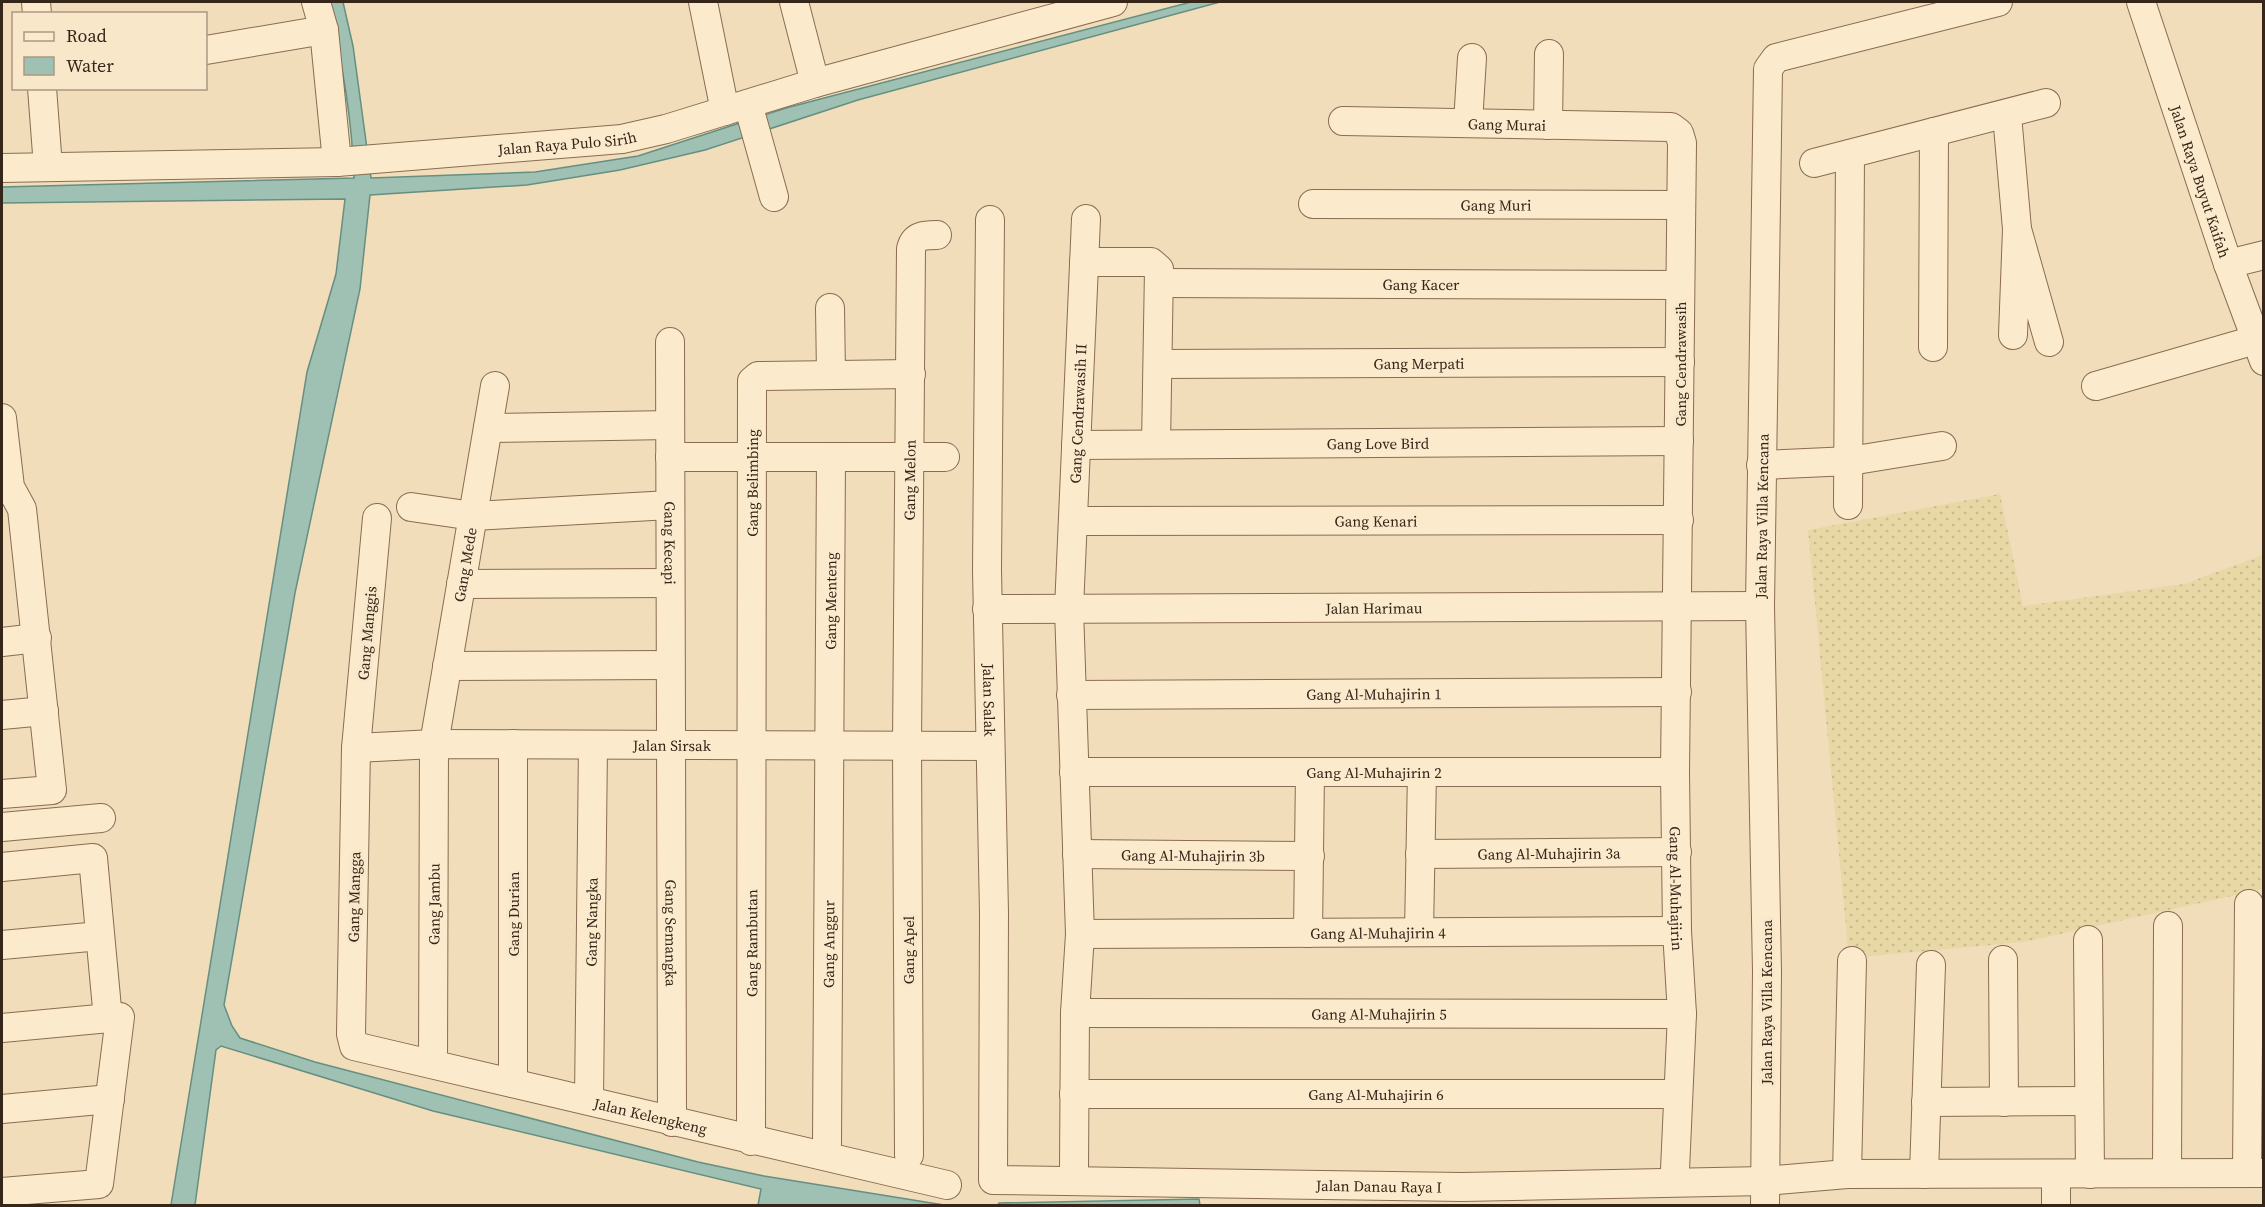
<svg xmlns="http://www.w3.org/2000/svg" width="2265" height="1207" font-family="'Source Serif 4',serif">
	<defs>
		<pattern id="farmland-dots" width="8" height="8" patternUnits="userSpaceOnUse" patternTransform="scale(1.5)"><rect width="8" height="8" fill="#e8d8a6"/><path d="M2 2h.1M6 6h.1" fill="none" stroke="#c8b98e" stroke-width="1.8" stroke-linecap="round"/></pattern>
	</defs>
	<rect width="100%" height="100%" fill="#f1ddb9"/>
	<path fill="url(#farmland-dots)" d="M2000,494L2023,606L2184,584L2263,555V889L2024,942L1849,958L1808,530Z"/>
	<path fill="#9ec1b4" stroke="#668f82" stroke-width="1.5" d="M327,2H343L353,46L371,178L535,172L638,156L786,108L1191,2H1220L858,100L705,150L620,170L527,185L370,195L360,289L295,593L224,1005L232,1026L240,1038L315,1062L698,1162L764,1176L944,1205H758L761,1189L433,1111L221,1046L216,1050L195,1205H171L307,372L336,274L345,199L2,203V187L354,178C352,119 342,59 327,2Z
		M1199,1199L1200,1205H998L999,1203Z"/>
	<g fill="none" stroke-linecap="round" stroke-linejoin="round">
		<g stroke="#896c53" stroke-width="30">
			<g id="minor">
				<path d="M36,2L37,14"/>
				<path d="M316,2L324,30L337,162"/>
				<path d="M703,2L725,111"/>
				<path d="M794,2L815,83"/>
				<path id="s1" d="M2141,2L2228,264L2264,361"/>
				<path d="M206,50L324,30"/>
				<path d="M42,88L48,167"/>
				<path d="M748,104L774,197"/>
				<path d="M2007,115L2017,229"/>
				<path id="s2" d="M1343,121L1671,127L1679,133L1682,143L1675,772L1677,931L1682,1014L1675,1170"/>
				<path d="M1468,123L1472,58"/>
				<path d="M1548,125L1549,54"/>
				<path d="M1814,163L2046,103"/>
				<path id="s3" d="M2,168L337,162L622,139L666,129L815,83L1113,2"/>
				<path id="s4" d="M1313,204L1681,205"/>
				<path id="s5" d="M990,220L987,570L994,913L993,1180L1462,1187L1765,1181L1847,1174L2264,1173"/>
				<path d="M1084,262H1151L1159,269L1156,444"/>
				<path d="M2228,264L2264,255"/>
				<path id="s6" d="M1161,283L1680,285"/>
				<path d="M830,308L831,375"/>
				<path d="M2013,335L2017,229L2049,342"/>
				<path id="s7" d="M670,342L672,1122"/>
				<path d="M1933,347L1934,132"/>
				<path id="s8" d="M1159,364L1680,362"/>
				<path d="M2096,386L2255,340"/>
				<path d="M2,418L10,487L22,509L52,790L2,794"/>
				<path d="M488,428L670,425"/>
				<path id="s9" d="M1076,445L1679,441"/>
				<path d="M670,457H945"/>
				<path d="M1761,465L1850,461L1942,446"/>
				<path d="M1848,505L1850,154"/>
				<path d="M411,507L473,516L670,505"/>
				<path id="s10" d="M377,518L356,748L351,1034L354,1046L947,1185"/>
				<path id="s11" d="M1073,521L1679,520"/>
				<path d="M461,584L670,583"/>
				<path id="s12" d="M987,609L1760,606"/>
				<path d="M2,642L37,638"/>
				<path d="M447,666L670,665"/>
				<path id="s13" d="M1071,695L1677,692"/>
				<path d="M2,715L44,711"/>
				<path d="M513,744V1083"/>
				<path id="s14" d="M356,748L434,744L989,746"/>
				<path id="s15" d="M1074,772H1675"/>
				<path d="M2,827L101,818"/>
				<path id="s16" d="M1077,854L1310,856"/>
				<path id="s17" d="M1420,854L1677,852"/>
				<path d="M2,867L93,858L108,1019"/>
				<path d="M1419,932L1422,772"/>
				<path d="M1308,933L1310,772"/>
				<path id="s18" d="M1080,934L1677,931"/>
				<path d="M2088,940L2090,1174"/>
				<path d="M2,945L100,936"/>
				<path d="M2003,960L2004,1102"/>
				<path id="s19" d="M1075,1013L1682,1014"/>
				<path d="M2,1028L120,1017L99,1184L2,1192"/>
				<path id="s20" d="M433,1063L434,744L495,386"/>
				<path id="s21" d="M1074,1094H1677"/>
				<path id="s22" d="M589,1099L593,745"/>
				<path d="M1926,1102L2089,1101"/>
				<path d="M2,1109L110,1099"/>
				<path id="s23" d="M751,1141L752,381L758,376L911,374"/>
				<path id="s24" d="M827,1144L831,457"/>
				<path id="s25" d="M909,1155L907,746L911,249C914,235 925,235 937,235"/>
				<path id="s26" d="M1074,1169L1075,1013L1080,934L1069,609L1086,219"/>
				<path d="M2167,1173L2168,926"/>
				<path d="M2247,1173L2249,904"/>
				<path d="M1847,1174L1852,961"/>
				<path d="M1924,1174L1931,965"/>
				<path id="s27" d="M1765,1206L1767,971L1760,606L1768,69L1776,58L1998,2"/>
				<path d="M2056,1206V1174"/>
			</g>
		</g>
		<use href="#minor" stroke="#fceacd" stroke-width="28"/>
	</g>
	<g text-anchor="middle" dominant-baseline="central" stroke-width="6" stroke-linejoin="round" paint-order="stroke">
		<g font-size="15" fill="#362519" stroke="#f8e7c9">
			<text stroke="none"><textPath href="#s2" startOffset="164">Gang Murai</textPath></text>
			<text stroke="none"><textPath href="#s3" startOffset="566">Jalan Raya Pulo Sirih</textPath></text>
			<text stroke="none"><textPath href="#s1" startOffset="189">Jalan Raya Buyut Kaifah</textPath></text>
			<text stroke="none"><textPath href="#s4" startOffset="183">Gang Muri</textPath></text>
			<text stroke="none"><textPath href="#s6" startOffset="260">Gang Kacer</textPath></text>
			<text stroke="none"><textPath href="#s8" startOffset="260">Gang Merpati</textPath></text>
			<text transform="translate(1680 364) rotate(-90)">Gang Cendrawasih</text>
			<text stroke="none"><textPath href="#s26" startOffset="756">Gang Cendrawasih II</textPath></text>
			<text stroke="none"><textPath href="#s9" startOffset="302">Gang Love Bird</textPath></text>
			<text stroke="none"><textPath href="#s25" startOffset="675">Gang Melon</textPath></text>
			<text stroke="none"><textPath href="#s23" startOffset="658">Gang Belimbing</textPath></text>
			<text stroke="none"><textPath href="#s27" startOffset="690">Jalan Raya Villa Kencana</textPath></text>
			<text stroke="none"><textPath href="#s11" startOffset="303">Gang Kenari</textPath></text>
			<text stroke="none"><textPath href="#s7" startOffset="201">Gang Kecapi</textPath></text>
			<text stroke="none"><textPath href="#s20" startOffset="501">Gang Mede</textPath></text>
			<text stroke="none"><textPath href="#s24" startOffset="543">Gang Menteng</textPath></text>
			<text stroke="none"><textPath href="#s12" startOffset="387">Jalan Harimau</textPath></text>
			<text transform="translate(367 633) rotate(-85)">Gang Manggis</text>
			<text stroke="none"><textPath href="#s13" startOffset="303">Gang Al-Muhajirin 1</textPath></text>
			<text stroke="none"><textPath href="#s5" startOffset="480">Jalan Salak</textPath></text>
			<text stroke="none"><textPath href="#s14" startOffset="316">Jalan Sirsak</textPath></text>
			<text stroke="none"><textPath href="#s15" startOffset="300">Gang Al-Muhajirin 2</textPath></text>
			<text stroke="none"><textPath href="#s17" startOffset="129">Gang Al-Muhajirin 3a</textPath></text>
			<text stroke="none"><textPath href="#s16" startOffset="116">Gang Al-Muhajirin 3b</textPath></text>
			<text stroke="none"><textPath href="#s2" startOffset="1094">Gang Al-Muhajirin</textPath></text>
			<text transform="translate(354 897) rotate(-89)">Gang Mangga</text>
			<text stroke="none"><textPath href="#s20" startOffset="159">Gang Jambu</textPath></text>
			<text transform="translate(513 914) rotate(-90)">Gang Durian</text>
			<text stroke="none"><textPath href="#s22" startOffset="177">Gang Nangka</textPath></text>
			<text stroke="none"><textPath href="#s18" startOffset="298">Gang Al-Muhajirin 4</textPath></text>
			<text stroke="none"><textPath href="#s7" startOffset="591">Gang Semangka</textPath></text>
			<text stroke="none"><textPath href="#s23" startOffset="198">Gang Rambutan</textPath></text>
			<text stroke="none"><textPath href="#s24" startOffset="200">Gang Anggur</textPath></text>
			<text transform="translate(908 950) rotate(-90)">Gang Apel</text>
			<text transform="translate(1766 1002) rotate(-90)">Jalan Raya Villa Kencana</text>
			<text stroke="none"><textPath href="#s19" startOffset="304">Gang Al-Muhajirin 5</textPath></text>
			<text stroke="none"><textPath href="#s21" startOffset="302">Gang Al-Muhajirin 6</textPath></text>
			<text stroke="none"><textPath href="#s10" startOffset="834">Jalan Kelengkeng</textPath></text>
			<text stroke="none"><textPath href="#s5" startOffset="1346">Jalan Danau Raya I</textPath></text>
		</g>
	</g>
	<rect width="2265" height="1207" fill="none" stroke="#362519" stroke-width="6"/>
	<rect x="12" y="12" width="195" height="78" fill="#f8e7c9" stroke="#aa9983" stroke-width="1.5"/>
	<rect x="24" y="32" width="30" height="9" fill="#fceacd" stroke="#aa9983" stroke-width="1.5"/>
	<text x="66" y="42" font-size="18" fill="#362519">Road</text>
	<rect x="24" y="57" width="30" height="18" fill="#9ec1b4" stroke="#aa9983" stroke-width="1.5"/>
	<text x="66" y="72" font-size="18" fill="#362519">Water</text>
</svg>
